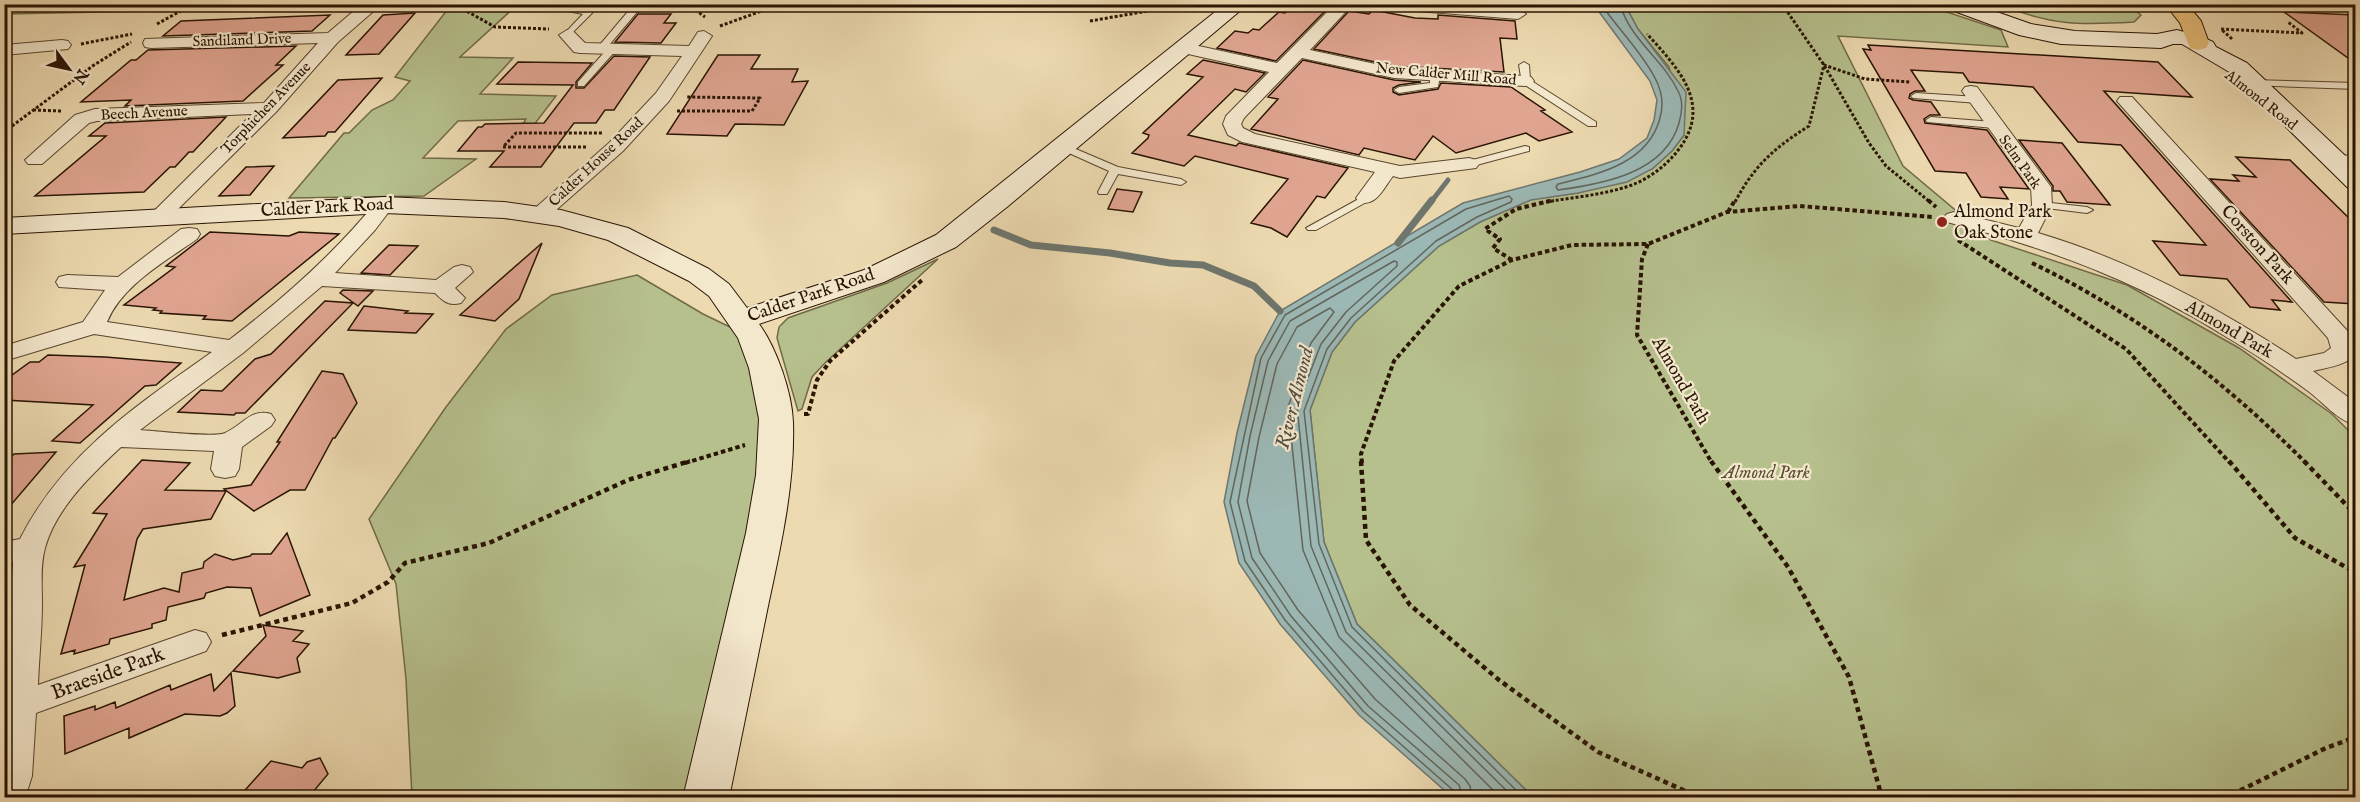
<svg xmlns="http://www.w3.org/2000/svg" width="2360" height="802" font-family="'IM FELL English',serif">
	<rect width="100%" height="100%" fill="#eddab1"/>
	<filter id="stains"><feTurbulence type="fractalNoise" baseFrequency=".00333" numOctaves="4"/><feColorMatrix values="0 0 0 0 .2 0 0 0 0 .09 0 0 0 0 .02 0 0 0 .5 -.17"/></filter>
	<radialGradient id="worn" r=".72"><stop offset=".6" stop-color="#630" stop-opacity="0"/><stop offset="1" stop-color="#630" stop-opacity=".3"/></radialGradient>
	<path fill="#b6c08d" stroke="#706a48" stroke-width="1.5" d="M4,5L5,4L253,5L152,11L5,14Z
		M451,5H517L460,57L513,58L480,94L556,96L530,130H519L526,119L458,121L423,158L476,159L424,196L289,198L344,133H349L372,110L393,100L410,81L395,77Z
		M1625,5H1926L2001,30L2008,47L1838,36L1903,166L1991,240L2127,285L2239,348L2332,414L2355,437V797H1533L1357,624L1324,542L1310,410L1332,352L1355,322L1439,246L1480,222L1531,199L1578,193L1652,169L1672,151L1684,135L1669,67L1638,29Z
		M2002,5H2128L2141,15L2134,22C2082,25 2051,26 2002,5Z
		M938,259L825,363L812,377L802,409L798,411L777,338L779,327L788,318L887,283Z
		M637,275L703,314L753,338L772,393L706,797H412L406,679L396,584L369,519L446,407L506,329L552,295Z"/>
	<path fill="#9cb8b5" stroke="#6e766e" stroke-width="1.5" d="M1594,5H1625L1638,29L1686,92L1684,135L1672,151L1652,169L1627,182L1578,193L1531,200L1480,222L1439,246L1355,322L1332,352L1310,410L1324,542L1357,624L1533,797H1452L1359,715L1280,624L1239,563L1224,502L1237,433L1256,356L1280,311L1463,203L1580,172L1619,159L1647,138L1654,120L1657,100L1650,81Z"/>
	<g fill="none" stroke-linecap="round" stroke-linejoin="round">
		<path stroke="#62665c" stroke-width="1.5" d="M1601,4C1618,29 1641,51 1655,78C1662,91 1664,104 1660,118C1648,164 1598,174 1558,184L1556,187L1558,190C1603,184 1665,173 1679,123C1682,113 1683,100 1678,91C1663,59 1630,40 1620,4
			M1456,798L1454,791L1363,711L1285,620L1245,561L1230,502L1261,358L1285,315L1466,209L1509,196L1512,199L1511,202L1477,217L1436,241L1351,318L1327,349L1304,411L1319,544L1352,627L1524,798
			M1463,798L1459,785L1368,706L1291,616L1252,558L1238,502L1250,436L1268,361L1290,321L1394,261L1397,262V266L1346,312L1321,344L1297,406L1311,546L1346,632L1514,798
			M1472,798L1470,786L1465,779L1375,699L1298,610L1260,553L1247,501L1259,437L1277,364L1297,327L1330,308L1334,312L1311,343L1288,407L1303,550L1339,637L1501,798"/>
		<path stroke="#6e766e" stroke-width="5" d="M1431,202L1448,180"/>
		<path stroke="#6e766e" stroke-width="7" d="M994,230L1031,245L1110,253L1170,263L1203,265L1254,286L1280,311
			M1398,243L1432,200"/>
	</g>
	<path fill="#e0a591" stroke="#291403" stroke-width="1.5" d="M1294,4L1329,7L1276,61L1217,48L1235,31L1248,33L1253,29L1259,30L1279,12L1285,13Z
		M1373,10L1415,18L1438,19V15L1515,21L1517,39L1500,38L1504,72L1394,66L1314,49L1349,11L1369,14Z
		M2284,12L2355,15V63Z
		M415,13L379,54L346,55L383,15Z
		M638,14H671L664,23H676L661,43L615,42Z
		M330,15L312,31L163,36L181,21Z
		M1868,45L2158,62L2192,97L2104,91L2292,302L2272,300L2280,310L2250,307L2227,279L2180,275L2153,241L2206,245L2121,145L2078,142L2033,87L1969,82L1963,73L1911,70L1925,91H1915L1910,94L1909,98L1913,100L1931,102L1940,115H1930L1924,119L1925,123L1987,130L2029,189L2000,187L2008,199L1981,197L1966,173L1935,171L1863,49L1871,50Z
		M296,46L276,65H283L243,101L125,106L131,100L81,102L131,60H136L148,50Z
		M718,55H760L751,69H798L792,82L808,81L784,125L735,124L727,136L667,134Z
		M614,56L650,57L614,110H605L596,123H574L541,167H490L504,151H458L478,127H482L485,124L544,123L573,85L497,84L518,62L592,63L576,82V88H584Z
		M1203,60L1265,73L1246,92L1235,89L1188,135L1236,146L1239,143L1348,168L1325,198L1317,196L1287,237L1271,228L1251,223L1288,179L1195,156L1184,166L1132,153L1148,138L1149,135L1143,133L1203,77L1187,74Z
		M1303,60L1394,80L1421,82L1399,85L1393,88V92L1399,95L1438,89L1441,83L1511,87L1545,110L1541,111L1572,132L1539,141L1526,133L1456,153L1433,136L1415,160L1364,148L1359,155L1251,129L1278,99L1268,97Z
		M382,78L335,132H328L325,136L283,138L338,80Z
		M226,117L193,152H189L175,167H170L144,192L35,196L106,136H89L105,123Z
		M2019,140L2062,143L2110,205L2067,202L2060,191H2053V186Z
		M2236,157L2290,160L2355,224V304L2324,302L2210,179L2239,181L2233,175L2256,177Z
		M274,166L250,195L219,196L246,167Z
		M1117,189L1142,192L1133,212L1108,209Z
		M210,232L289,236L299,232L339,234L232,321L203,319L206,316L160,313L162,311L153,310L156,308L124,305L175,267L166,266Z
		M542,243L519,299L495,321L460,315Z
		M389,245L418,246L390,275L361,273Z
		M343,290L373,291L358,306L340,293Z
		M325,301L353,303L245,413H236L234,415L178,412L201,390L222,391L255,359L271,354Z
		M364,306L408,311L405,313L433,314L416,333L348,330Z
		M48,355L105,357L181,363L156,385L145,386L80,443L52,441L93,405L4,400V381L30,362H39Z
		M322,371L343,374L357,403L335,438H333L305,490H290L254,511L224,489L251,485L280,442H277Z
		M56,452L4,513V464L14,454Z
		M142,460L190,463L165,490L226,491L211,519L143,529L137,539L124,600L164,588L179,592L182,573L203,568L204,562L215,554L233,560L250,556L252,554H271L287,533L310,595L260,616L251,588L227,587L206,593L204,598L168,607L166,620L152,624V628L110,639L109,644L74,654L75,650L61,654L85,565L74,567L107,514L93,513Z
		M263,625L303,631L293,641L309,644L297,658L300,672L278,678L233,671L266,636Z
		M231,673L235,706L227,713L220,716L185,714L129,738V728L65,754L64,716L95,706V710L115,702L116,708L170,685L171,690L211,674L214,691Z
		M320,758L328,774L308,798H238L271,761L302,768L307,762Z"/>
	<g fill="none" stroke-linecap="round" stroke-linejoin="round">
		<g stroke="#5a462e" stroke-width="2">
			<path id="lane" d="M642,4L658,5L662,8C656,13 645,9 637,12L604,51H598V47L631,8Z
				M571,6L593,12L567,38L563,35L583,14L568,11V7Z
				M609,47L617,49L584,86H578V82Z
				M1524,62L1529,65L1530,80L1596,122V126H1588L1522,83L1519,65Z
				M1435,72L1440,75L1438,87L1399,93L1394,90L1399,87L1430,83V75Z
				M2252,80L2356,83V89L2249,85L2247,83Z
				M1916,93L1978,97L1983,100L1978,103L1913,98L1911,96Z
				M1931,117L1994,122L1999,125L1994,128L1927,122L1926,120Z
				M1064,144L1118,167L1181,179L1186,182L1181,185L1118,174L1107,194H1099L1098,192L1109,171L1060,149V145Z
				M1525,146L1529,147V151L1469,167L1464,164L1465,162Z
				M1366,195L1370,196V200L1316,230H1308L1306,228Z
				M2042,202L2087,207L2093,210L2087,213L2038,207V203Z"/>
		</g>
		<g stroke="#5a462e" stroke-width="2">
			<path id="street" d="M362,4H386L376,9L338,42L276,112L166,221L159,223L152,221L148,217L252,114L97,121L89,123L42,164H28L25,160L75,115L95,109L264,103L318,43L151,48L145,47L143,43L145,39L328,33Z
				M1335,4H1353L1310,50L1394,68L1525,76L1531,77L1534,81L1531,85L1525,86L1394,78L1302,58L1244,118L1241,124L1243,128L1255,134L1400,166L1469,158L1476,160L1479,164L1476,168L1400,178L1393,176C1383,189 1376,207 1359,202L1356,198L1375,172L1242,142L1228,135L1223,124L1226,116L1269,72L1179,52L1176,48L1179,44L1185,43L1277,63Z
				M1384,4H1459L1518,9L1526,14L1518,19L1392,9Z
				M567,30L573,31L585,43L689,46L698,32L704,31L712,36L669,101L623,151L547,218L540,220L533,218L529,214L533,210L609,143L656,93L682,56L580,53L574,52L559,35Z
				M62,40L68,41L71,45L68,49L4,55V45Z
				M1971,86L1977,87L2051,187L2052,205L2038,233C2130,260 2217,307 2296,359L2324,353L2331,348L2328,338L2117,101L2120,97H2132L2352,336C2353,340 2356,346 2356,350C2353,365 2325,368 2313,371L2356,403V425C2338,421 2323,402 2308,391C2282,372 2255,354 2228,338C2138,281 2048,248 1947,222L1943,218L1947,214L1954,212L2019,228L2032,205L2031,187L1962,91L1965,87Z
				M2334,155L2356,156V168L2327,165L2324,161L2327,157Z
				M384,199L391,201L394,205L375,230L335,273L436,280L454,267L462,265L470,267L473,272L455,288L465,298L461,303C449,306 444,302 435,293L322,286L243,353L140,430C156,431 215,438 225,433C243,425 251,408 271,414L275,420L271,426L242,447L239,469L235,476L225,478L215,476L211,469L214,451L121,447C91,475 56,508 45,548C40,566 42,585 42,603C42,630 39,658 38,685L195,630L206,633L211,642L206,651L36,713L32,776L25,798H4V700L13,562L4,564V542L20,539C63,454 137,405 212,352L94,334L4,361V346L83,322L105,290L59,287L56,282L59,277L67,275L118,277L181,229L189,228L197,229L200,234L197,239C166,261 122,285 107,322L229,340C283,299 334,254 377,201Z"/>
		</g>
		<g stroke="#291403" stroke-width="2">
			<path id="secondary" d="M1225,4H1248L1007,207L956,247L884,282L759,324C776,347 792,392 793,422C795,484 781,545 768,606C755,670 742,734 729,798H683L746,533L756,475L759,419L749,368L738,338L709,296L689,281L608,240L559,226L504,218L384,213L4,234V218L384,197L504,202L561,210L628,228L709,269L729,284L747,308L864,270L936,235Z
				M1943,4H1974L2031,24L2075,31L2157,34L2177,30L2202,37L2213,42L2216,47L2247,63L2356,166V189L2347,187L2231,73L2182,44H2173L2161,48L2061,44L2019,35L1946,8Z"/>
		</g>
		<g stroke="#291403" stroke-width="2">
			<path id="primary" d="M987,4H1089L1086,8L1079,10H997L990,8Z
				M2165,4H2187L2201,21L2209,43L2206,48L2198,50L2190,48L2180,23Z"/>
		</g>
		<path stroke="#291403" stroke-width="3" stroke-dasharray="3 2" stroke-linecap="butt" d="M454,4L495,27L549,29
			M687,4L705,17
			M952,4L976,10
			M1782,4L1824,65L1869,143L1886,166L1930,202
			M1090,21L1148,11L1169,4
			M157,24L193,4
			M720,26L781,4
			M2232,39L2221,29L2302,33L2288,22
			M81,44L132,34
			M33,110L61,111
			M677,111H752L760,98L687,97
			M4,132L94,65L131,42
			M586,147H503L516,133H602
			M1546,202C1574,197 1604,195 1632,185C1650,178 1667,165 1679,149C1713,104 1678,68 1647,34
			M1735,202C1754,166 1774,148 1809,126L1824,65L1865,79L1910,82"/>
		<path stroke="#291403" stroke-width="4" stroke-dasharray="4.5 3" stroke-linecap="butt" d="M1928,200L1936,207
			M1728,212L1735,200
			M1958,240L2126,349L2230,463
			M1648,244L1642,259L1637,335L1712,463
			M1512,260L1493,248L1500,239L1485,229L1516,209L1554,200
			M2032,263C2139,315 2222,379 2306,463
			M804,414H808L817,380L830,361L922,280
			M685,463L745,445
			M1362,463L1361,454L1394,361L1459,286L1512,260L1572,245L1648,244L1727,212L1800,206L1933,217"/>
		<path stroke="#291403" stroke-width="4.5" stroke-dasharray="5 4" stroke-linecap="butt" d="M1361,461L1366,540L1410,605L1499,680L1598,752L1701,798
			M1711,461L1788,567L1849,677L1882,798
			M2229,461L2295,538L2356,573
			M2304,461L2356,515
			M222,635L352,603L388,582L405,563L489,543L628,480L690,461
			M2223,798L2239,791
			M2236,798L2239,791L2326,748L2356,737"/>
		<use href="#lane" fill="#f3e7cc" fill-rule="evenodd"/>
		<use href="#street" fill="#f3e7cc" fill-rule="evenodd"/>
		<use href="#secondary" fill="#f3e7cc" fill-rule="evenodd"/>
		<use href="#primary" fill="#e6bd78" fill-rule="evenodd"/>
	</g>
	<circle fill="#8f2418" stroke="#f3e7cc" stroke-width="2" cx="1942" cy="222" r="6"/>
	<g text-anchor="middle" dominant-baseline="central" stroke-width="4.5" stroke-linejoin="round" paint-order="stroke">
		<g font-size="15" fill="#291403" stroke="#f3e7cc">
			<text transform="translate(242 40) rotate(-2)">Sandiland Drive</text>
			<text transform="translate(1446 74) rotate(5)">New Calder Mill Road</text>
			<text transform="translate(2261 100) rotate(38)">Almond Road</text>
			<text transform="translate(266 108) rotate(-46)">Torphichen Avenue</text>
			<text transform="translate(144 113) rotate(-3)">Beech Avenue</text>
			<text transform="translate(596 162) rotate(-43)">Calder House Road</text>
			<text transform="translate(2020 162) rotate(55)">Selm Park</text>
		</g>
		<g font-size="18" fill="#291403" stroke="#f3e7cc">
			<text transform="translate(327 208) rotate(-3)">Calder Park Road</text>
			<text transform="translate(2257 245) rotate(48)">Corston Park</text>
			<text transform="translate(811 296) rotate(-19)">Calder Park Road</text>
			<text transform="translate(2229 330) rotate(30)">Almond Park</text>
			<text transform="translate(1680 381) rotate(60)">Almond Path</text>
		</g>
		<g font-size="18" fill="#291403" stroke="#f3e7cc" text-anchor="start">
			<text x="1954" y="212">Almond Park<tspan x="1954" dy="21">Oak Stone</tspan></text>
		</g>
		<g font-size="18" font-style="italic" fill="#5a5033" stroke="#f3e7cc">
			<text x="1766" y="473">Almond Park</text>
		</g>
		<g font-size="20" font-style="italic" fill="#514d41" stroke="#f3e7cc">
			<text transform="translate(1295 398) rotate(-76)">River Almond</text>
		</g>
		<g font-size="21" fill="#291403" stroke="#f3e7cc">
			<text transform="translate(108 674) rotate(-20)">Braeside Park</text>
		</g>
	</g>
	<rect width="2360" height="802" fill="none" stroke="#eddab1" stroke-width="24"/>
	<rect x="6" y="6" width="2348" height="790" fill="none" stroke="#291403" stroke-width="3"/>
	<rect x="12" y="12" width="2336" height="778" fill="none" stroke="#291403" stroke-width="1.5"/>
	<g transform="translate(69 69) rotate(123)" stroke="#f3e7cc" stroke-width="4.5" paint-order="stroke">
	<path d="M0-4.5L10 22L0 15L-10 22Z" fill="#291403"/>
	<text y="-9" font-size="16" font-weight="bold" text-anchor="middle" fill="#291403">N</text>
	</g>
	<rect width="100%" height="100%" filter="url(#stains)"/>
	<rect width="100%" height="100%" fill="url(#worn)"/>
</svg>
